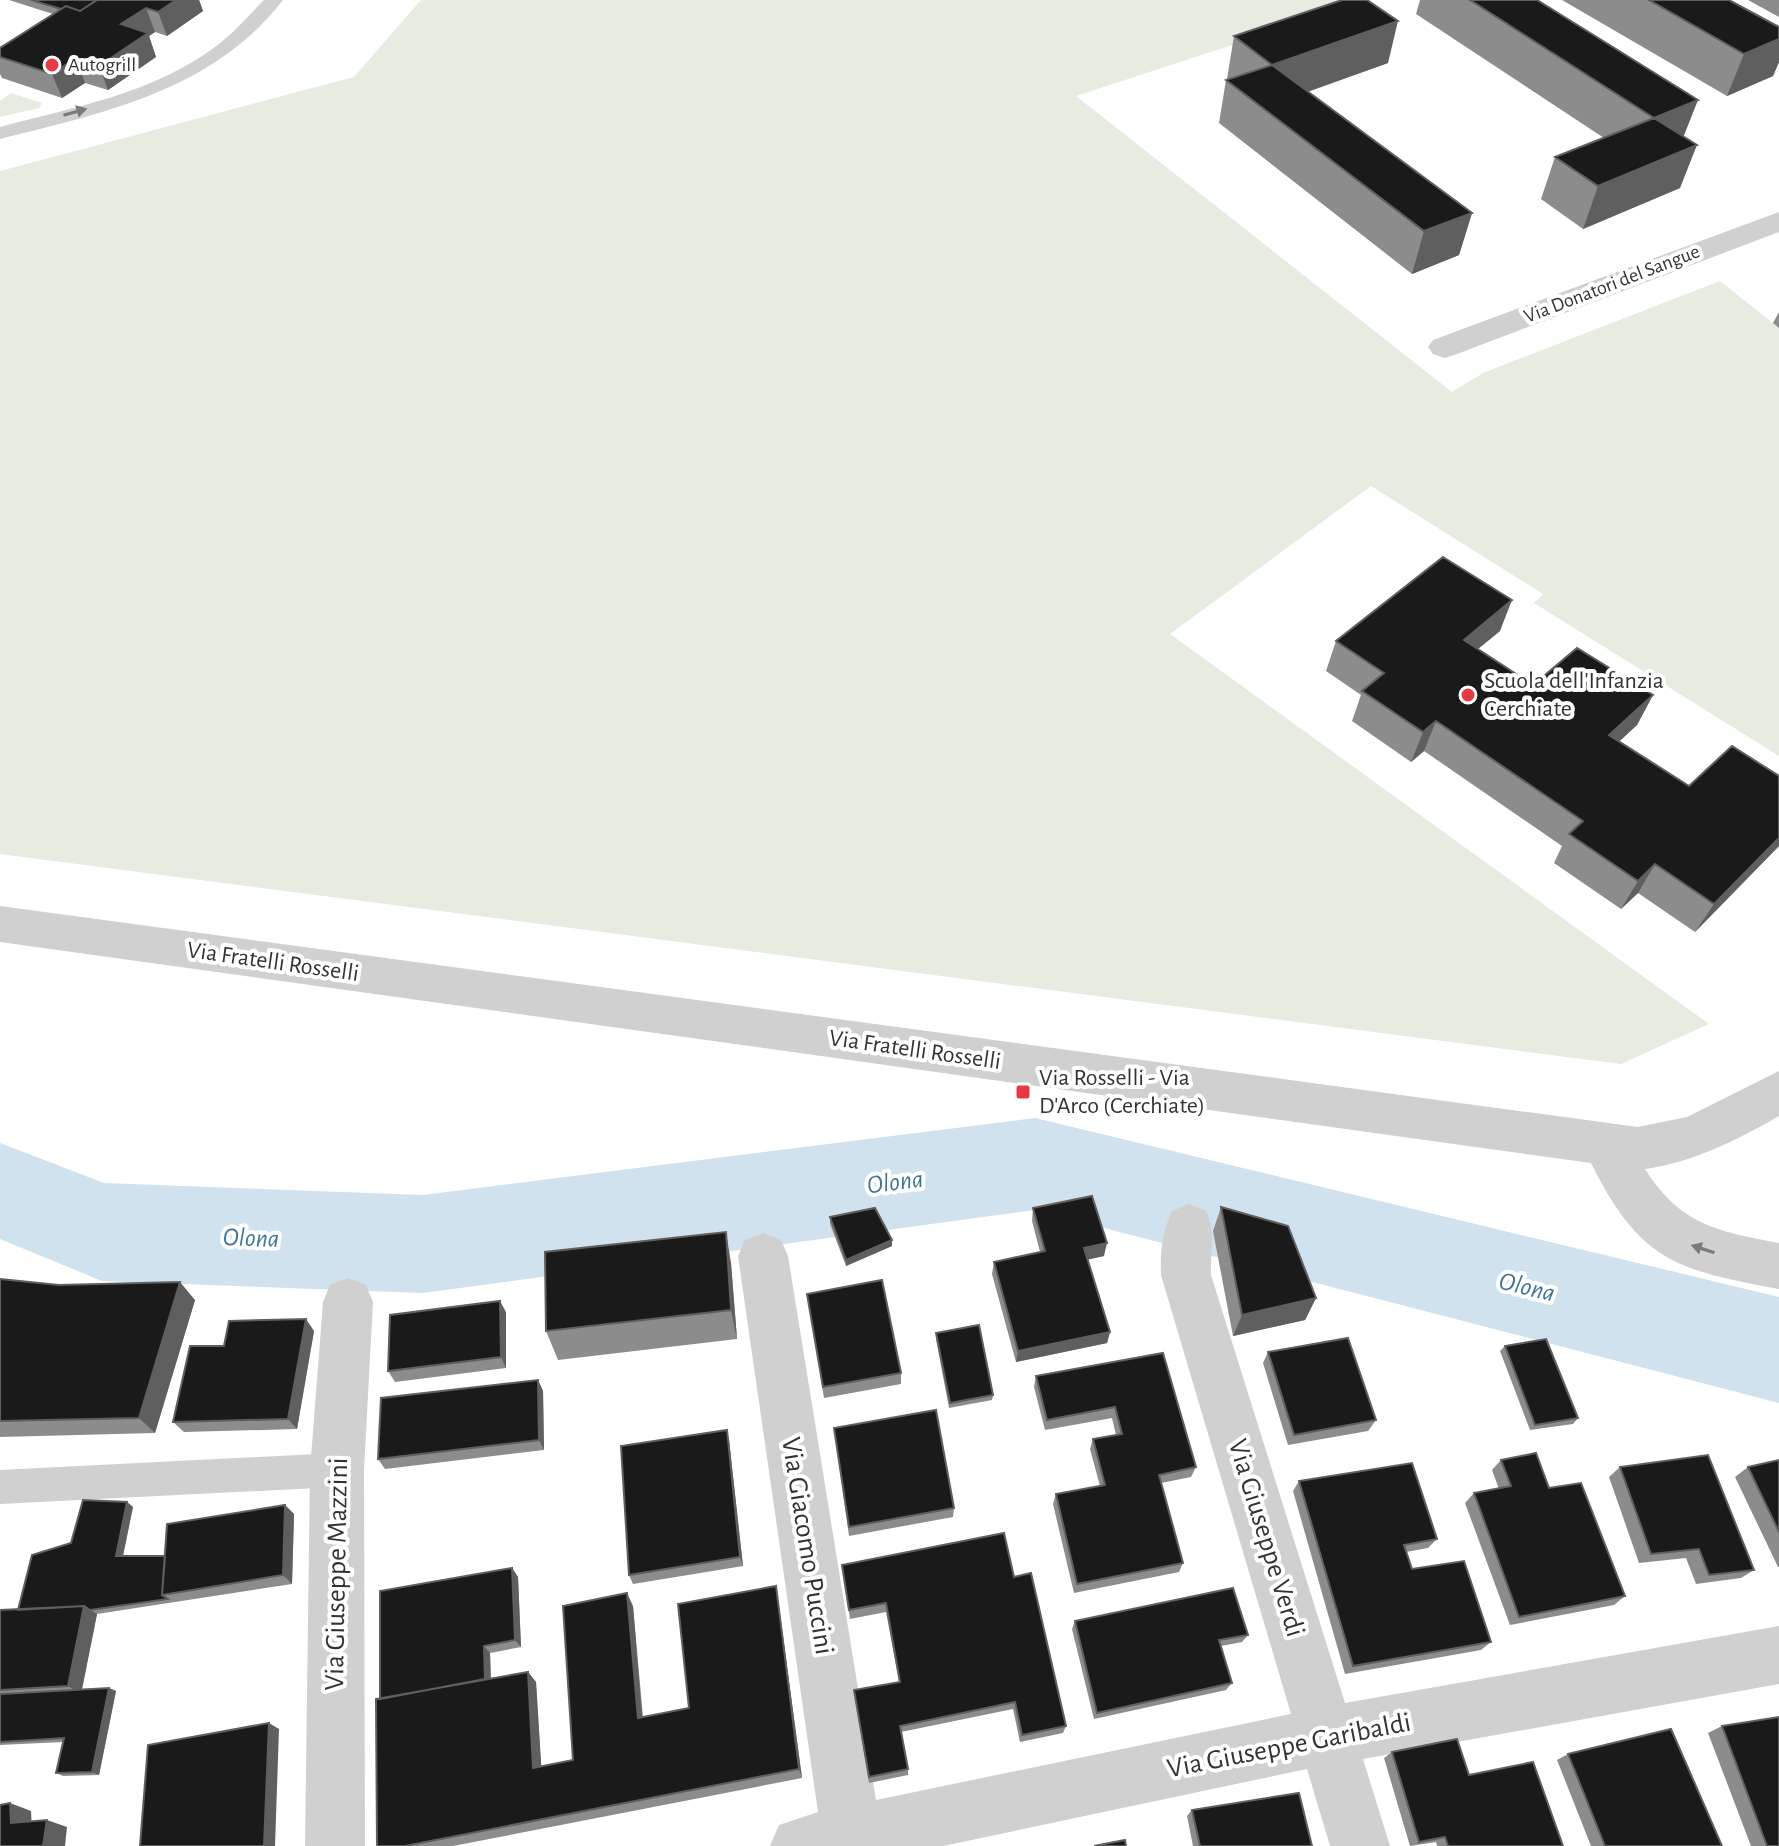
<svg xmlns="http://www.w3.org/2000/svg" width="1779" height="1846" font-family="'Alegreya Sans',sans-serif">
	<rect width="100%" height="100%" fill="#fff"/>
	<path fill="#e6ecdf" d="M421,0H1370L1076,96L1452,392L1483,373L1720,281L1779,328V756L1534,603L1543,594L1371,486L1170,634L1709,1024L1621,1064L0,854V171L354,77Z
		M11,93L42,103L39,108L0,117V101Z"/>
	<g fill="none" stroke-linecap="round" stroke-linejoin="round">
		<path fill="#cfe2ee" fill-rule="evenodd" d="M1035,1118L1779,1297V1403L1035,1210L423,1293L102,1281L0,1239V1143L104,1183L423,1195Z"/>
		<path fill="#d0d0d0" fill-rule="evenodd" d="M264,0H283C214,90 104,113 0,139V127C74,107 152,94 215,47C233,34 248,16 264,0Z
			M337,1453L349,1458L354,1470L349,1482L337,1487L0,1504V1470Z"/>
		<path fill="#d0d0d0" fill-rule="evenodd" d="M1779,212V232L1457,354L1445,358L1433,354L1428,347L1433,340Z
			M0,906L1638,1127L1687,1117L1779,1071V1116C1737,1140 1694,1162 1645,1169C1681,1225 1716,1231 1779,1243V1289C1676,1270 1640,1261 1591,1163L0,942Z
			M1189,1204L1206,1211C1216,1231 1210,1252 1211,1275L1345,1703L1779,1626V1684L1363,1759L1390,1846H1330L1307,1769L943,1846H770L779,1825L818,1812L738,1256L745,1240L763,1233L781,1240L788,1256L876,1800L1291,1714L1161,1275C1160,1251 1162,1233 1172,1211Z
			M348,1278L366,1285L373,1302L364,1470L365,1846H305L310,1470L323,1302L330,1285Z"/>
	</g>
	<path fill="#8c8c8c" d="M9,0H199L203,11L167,36L155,32L149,36L156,57L108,90L85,83L62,98L2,78L0,74V48L53,14Z
		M1420,0H1537L1684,137L1680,188L1583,229L1541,199L1555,157L1604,138L1416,14Z
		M1562,0H1729L1779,27V62L1773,76L1727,96Z
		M1748,0H1779V17Z
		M1234,36L1388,63L1308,92L1472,213L1459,255L1412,274L1219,123L1226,80H1228L1227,79Z
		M1779,312V328L1773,323Z
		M1500,631L1478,649L1533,685L1653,695L1637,725L1619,741L1779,846L1695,932L1638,893L1621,909L1554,863L1562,846L1424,751L1411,762L1352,721L1361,695L1326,671L1336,641Z
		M1221,1207L1316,1298L1305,1320L1233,1336L1213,1231Z
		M1033,1208L1104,1256L1088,1259L1110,1332L1107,1343L1016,1362L992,1274L994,1262L1040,1252L1032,1221Z
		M830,1217L892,1246L846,1266L830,1224Z
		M731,1263L737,1339L558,1360L546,1331Z
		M0,1279L195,1300L155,1433L0,1437Z
		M807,1294L901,1373V1384L824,1398Z
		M506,1312V1368L395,1382L388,1371Z
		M314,1331L297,1429L184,1432L173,1422L224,1346Z
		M936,1333L993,1395L992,1400L949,1408L936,1339Z
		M1505,1346L1578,1418L1573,1424L1530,1430L1500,1351Z
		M1268,1352L1376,1420L1368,1431L1288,1445L1263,1363Z
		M1163,1353L1196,1467L1191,1477L1161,1483L1183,1563L1179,1572L1074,1593L1053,1504L1056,1494L1100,1486L1090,1449L1093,1439L1116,1435L1112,1418L1045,1430L1034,1387L1036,1376Z
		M538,1380L543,1391L544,1450L385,1469L378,1459Z
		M834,1428L954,1508L953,1517L849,1536Z
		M729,1440L743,1566L633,1584L629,1575Z
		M1501,1460L1549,1488L1625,1596L1614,1605L1510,1625L1465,1503L1474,1493L1499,1489L1492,1470Z
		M1779,1460V1567H1778L1735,1477L1748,1467Z
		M1620,1467L1754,1570L1741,1578L1696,1584L1686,1558L1639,1563L1609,1477Z
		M1299,1481L1437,1539L1428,1548L1406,1552L1412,1569L1491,1642L1481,1650L1345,1674L1293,1491Z
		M127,1502L133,1507L123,1556H165L285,1505L294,1514L292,1584L97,1614L82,1689L109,1688L116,1691L99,1775L63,1776L56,1773L63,1742L0,1745V1610H18L71,1543Z
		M842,1565L1014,1577L1066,1726L1063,1733L1020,1742L1013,1709L901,1732L908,1769V1775L869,1783L854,1690L899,1682L886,1612L850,1619Z
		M512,1568L518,1577L521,1647L490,1653L491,1678L528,1672L536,1682L541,1766L573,1760L633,1606L643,1717L689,1708L778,1599L802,1778L453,1846H377L380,1699Z
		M1075,1621L1248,1635L1242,1642L1221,1646L1232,1683L1226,1690L1094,1719L1072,1629Z
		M1722,1726L1779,1846H1751L1708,1733Z
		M1392,1752L1469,1775L1563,1846H1437L1436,1842L1410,1846L1384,1758Z
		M1568,1754L1722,1846H1591L1557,1760Z
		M1192,1810L1312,1846H1193L1187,1816Z"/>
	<path fill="#5f5f5f" d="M176,0H199L203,11L167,36L158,12Z
		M146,8L155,32L149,36L156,57L108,90L99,66L121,24Z
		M1398,21L1388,63L1264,107L1272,65Z
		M1779,39V62L1773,76L1727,96L1744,54Z
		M76,58L85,83L62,98L52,74Z
		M1698,100L1681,143L1654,118Z
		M1697,145L1680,188L1583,229L1598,186Z
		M1472,213L1459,255L1412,274L1424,231Z
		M1512,600L1500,631L1452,670L1464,640Z
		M1653,695L1637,725L1594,765L1609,735Z
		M1436,721L1424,751L1411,762L1423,732Z
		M1779,838V846L1695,932L1714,904Z
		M1655,864L1638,893L1621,909L1638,881Z
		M726,1232L731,1263L737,1339L731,1310Z
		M892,1240V1246L846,1266V1260Z
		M1107,1243L1104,1256L1082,1261L1084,1248Z
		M180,1282L195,1300L155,1433L139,1418Z
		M1316,1298L1305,1320L1233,1336L1242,1315Z
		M500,1301L506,1312V1368L501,1357Z
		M306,1319L314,1331L297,1429L288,1419Z
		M1110,1332L1107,1343L1016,1362L1018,1351Z
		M538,1380L543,1391L544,1450L539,1440Z
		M727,1430L729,1440L743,1566L740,1557Z
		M127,1502L133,1507L122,1560L116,1556Z
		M285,1505L294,1514L292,1584L283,1575Z
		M512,1568L518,1577L521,1647L515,1640Z
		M776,1586L778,1599L802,1778L799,1769Z
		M627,1593L633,1606L643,1727L638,1718Z
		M84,1606L97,1614L81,1694L68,1686Z
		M484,1646L490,1653L491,1690L485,1683Z
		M528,1672L536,1682L542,1777L533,1768Z
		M109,1688L116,1691L99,1775L92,1772Z
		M269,1723L279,1729L275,1846H264Z
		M10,1803L31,1811L32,1830L11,1823Z
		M47,1820L67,1827L65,1846H43Z"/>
	<path fill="#1a1a1a" stroke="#5f5f5f" stroke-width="2" d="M31,0H97L80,11L66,6L61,9Z
		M97,0H176L158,12L146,8L121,24L148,33L99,66L76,58L52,74L0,57V48L66,6L80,11Z
		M1342,0H1367L1398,21L1272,65L1234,36Z
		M1470,0H1537L1698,100L1654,118L1697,145L1598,186L1555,157L1654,118Z
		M1649,0H1729L1779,27V39L1744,54Z
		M1272,65L1472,213L1424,231L1226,80Z
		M1443,557L1512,600L1464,640L1533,685L1577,648L1653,695L1609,735L1689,786L1732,746L1779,776V838L1714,904L1655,864L1638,881L1569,834L1583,821L1436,721L1423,732L1362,691L1384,673L1336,641Z
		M1092,1196L1107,1243L1084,1248L1110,1332L1018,1351L994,1262L1045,1251L1033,1208Z
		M1221,1207L1288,1226L1316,1298L1242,1315Z
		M875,1208L892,1240L846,1260L830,1217Z
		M726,1232L731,1310L546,1331L545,1252Z
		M0,1279L59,1285L180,1282L139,1418L0,1421Z
		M882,1280L901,1373L823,1387L807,1294Z
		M500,1301L501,1357L388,1371L390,1315Z
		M306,1319L288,1419L173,1422L190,1346H224L229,1321Z
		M979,1325L993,1395L950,1403L936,1333Z
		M1348,1338L1376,1420L1294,1435L1268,1352Z
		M1546,1339L1578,1418L1535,1425L1505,1346Z
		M1163,1353L1196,1467L1159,1475L1183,1563L1077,1584L1056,1494L1105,1485L1093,1439L1122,1434L1115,1407L1047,1420L1036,1376Z
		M538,1380L539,1440L378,1459L381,1398Z
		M936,1410L954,1508L849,1527L834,1428Z
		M727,1430L740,1557L629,1575L621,1446Z
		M1536,1453L1549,1488L1581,1483L1625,1596L1519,1617L1474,1493L1511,1486L1501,1460Z
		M1708,1455L1754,1570L1709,1575L1699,1549L1651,1554L1620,1467Z
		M1779,1460V1532L1748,1467Z
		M1412,1463L1437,1539L1404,1545L1412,1569L1464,1561L1491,1642L1353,1666L1299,1481Z
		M83,1500L127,1502L116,1556H165L162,1595L168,1599L90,1610L84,1606L18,1610L32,1555L71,1543Z
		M285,1505L283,1575L162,1595L167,1524Z
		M1004,1533L1014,1577L1031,1573L1066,1726L1022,1735L1015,1702L900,1726L908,1769L869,1777L854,1690L900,1682L886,1603L849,1610L842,1565Z
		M512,1568L515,1640L484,1646L485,1679L380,1699V1591Z
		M776,1586L799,1769L405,1846H377L376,1699L528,1672L533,1768L573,1760L563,1606L627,1593L638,1718L689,1708L678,1604Z
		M1233,1588L1248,1635L1219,1640L1232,1683L1097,1713L1075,1621Z
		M84,1606L68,1686L0,1690V1610Z
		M109,1688L92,1772L56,1773L64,1738L0,1742V1694Z
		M1779,1717V1846H1767L1722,1726Z
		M269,1723L264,1846H140L148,1745Z
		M1671,1729L1722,1846H1605L1568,1754Z
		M1457,1739L1469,1775L1533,1762L1563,1846H1448L1445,1837L1419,1842L1392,1752Z
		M1299,1793L1312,1846H1200L1192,1810Z
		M10,1803L11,1823L47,1820L43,1846H0V1805Z
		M1125,1840L1126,1846H1094Z"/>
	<defs><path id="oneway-solid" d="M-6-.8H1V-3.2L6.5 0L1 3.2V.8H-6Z" transform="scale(2)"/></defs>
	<g fill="#7a7a7a">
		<use href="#oneway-solid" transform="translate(75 112) rotate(-16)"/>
		<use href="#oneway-solid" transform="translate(1703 1249) rotate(-162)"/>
	</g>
	<g fill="#e63946" stroke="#fff" stroke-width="3">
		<circle cx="52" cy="65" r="8"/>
		<circle cx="1468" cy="695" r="8"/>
		<rect x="1015" y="1084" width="16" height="16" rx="4"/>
	</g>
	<g text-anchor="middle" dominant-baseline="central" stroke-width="8" stroke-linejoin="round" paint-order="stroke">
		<g font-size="20" fill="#333" stroke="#fff" text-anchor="start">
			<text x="68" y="65">Autogrill</text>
		</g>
		<g font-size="20" fill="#333" stroke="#fff">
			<text transform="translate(1612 284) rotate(-21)">Via Donatori del Sangue</text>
		</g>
		<g font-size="24" fill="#333" stroke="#fff" text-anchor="start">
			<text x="1484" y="681">Scuola dell'Infanzia<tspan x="1484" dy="28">Cerchiate</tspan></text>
			<text x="1039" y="1078">Via Rosselli - Via<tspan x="1039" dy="28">D'Arco (Cerchiate)</tspan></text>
		</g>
		<g font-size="24" fill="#333" stroke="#fff">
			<text transform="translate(273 962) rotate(8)">Via Fratelli Rosselli</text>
			<text transform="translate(915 1050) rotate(8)">Via Fratelli Rosselli</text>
		</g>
		<g font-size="26" font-style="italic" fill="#3f7597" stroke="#fff">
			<text transform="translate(895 1182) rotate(-7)">Olona</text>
			<text transform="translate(251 1238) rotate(2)">Olona</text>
			<text transform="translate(1527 1287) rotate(14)">Olona</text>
		</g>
		<g font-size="28" fill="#333" stroke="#fff">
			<text transform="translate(1266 1538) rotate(73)">Via Giuseppe Verdi</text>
			<text transform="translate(807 1546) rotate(81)">Via Giacomo Puccini</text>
			<text transform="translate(337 1574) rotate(-89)">Via Giuseppe Mazzini</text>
			<text transform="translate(1289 1746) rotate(-11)">Via Giuseppe Garibaldi</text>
		</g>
	</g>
</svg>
